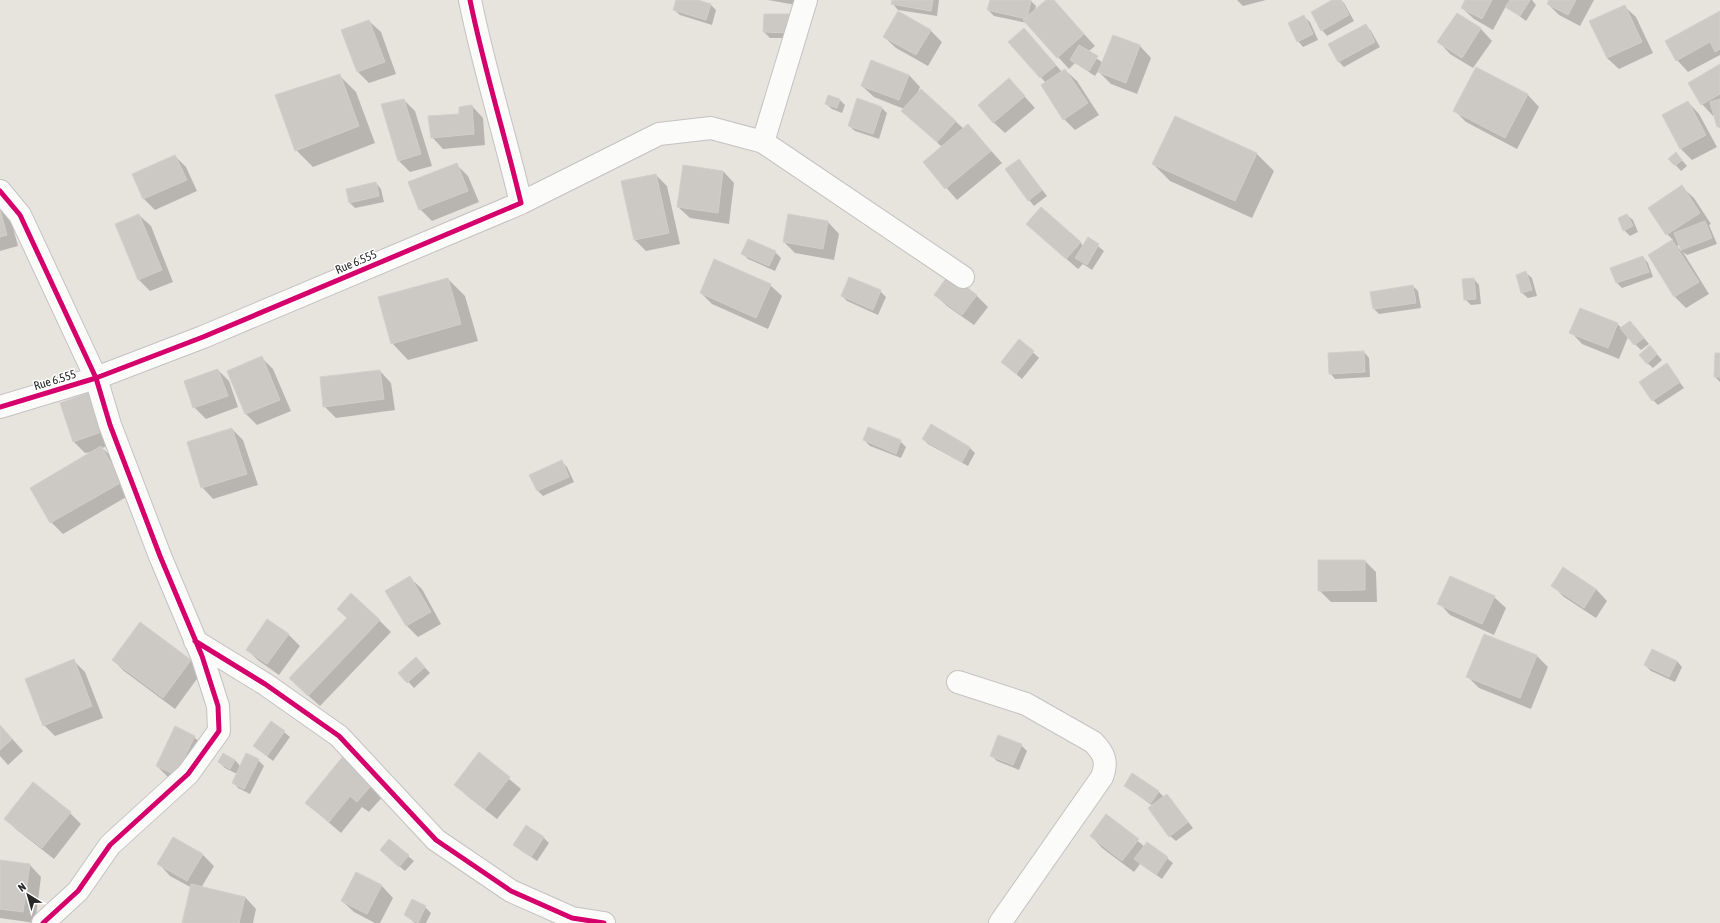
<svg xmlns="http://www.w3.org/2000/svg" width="1720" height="923" font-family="'Asap Condensed',sans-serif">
	<rect width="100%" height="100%" fill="#e7e3dd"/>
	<path fill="#0003" fill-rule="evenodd" d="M678,0H695L711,5L716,10L712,25L680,15L674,10Z
		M768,0H808L807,7Z
		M893,0H939L937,16L898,10L893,4Z
		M991,0H1030L1036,6L1035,11L1047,0H1053L1095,46L1088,52L1103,63L1113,36L1140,46L1151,58L1137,94L1111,84L1099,72L1101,66L1095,76L1075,63L1069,69L1027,23L994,16L988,10Z
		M1237,0H1266L1243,6Z
		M1335,0H1341L1344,3L1354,21L1327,36L1322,30Z
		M1466,0H1532L1536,5L1526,21L1506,6L1493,30L1474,19L1462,8Z
		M1550,0H1594L1580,26L1559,15L1548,4Z
		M1624,6L1636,17L1653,53L1619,69L1607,58Z
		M1720,12V55L1688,72L1677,60Z
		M1457,14L1481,29L1492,41L1473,68L1450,54L1439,42Z
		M765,15L795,38H770L764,32Z
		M1304,17L1310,22L1318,40L1303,47L1298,41Z
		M369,21L381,32L396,74L369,83L358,72Z
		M1366,25L1371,31L1380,47L1344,67L1338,61Z
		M1024,29L1062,72L1065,70L1077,81L1099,115L1075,130L1064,119L1046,83L1009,42Z
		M930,30L942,42L928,66L896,48L884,37Z
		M1720,66V129L1714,115L1713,116L1702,104Z
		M1477,68L1528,95L1539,107L1517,149L1466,122L1454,110Z
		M339,75L356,92L375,143L313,167L296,150Z
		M909,75L920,87L917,95L921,90L964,129L968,125L1002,163L957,200L924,162L942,147L903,111L904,109L874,97L862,86Z
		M1009,79L1035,108L1005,133L993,122Z
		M839,99L845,105L842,113L832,109L826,104Z
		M404,100L415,111L432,166L410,172L399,161Z
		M858,100L882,108L887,113L879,139L855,131L849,126Z
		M1688,102L1699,114L1717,147L1692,160L1680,148Z
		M472,106L483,118L485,145L443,149L432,137Z
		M1257,154L1274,171L1252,218L1170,181L1153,164Z
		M175,156L186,167L197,191L155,210L144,199L133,175Z
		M1670,159H1681L1687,166L1681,171Z
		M1019,160L1047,196L1034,206L1029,200Z
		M456,164L468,176L479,202L432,221L420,209Z
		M723,171L734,183L729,224L690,218L678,207Z
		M656,175L667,186L680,244L646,251L635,240L623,182Z
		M376,183L381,189L384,202L355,208L349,202Z
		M1682,187L1694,198L1711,224L1709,225L1717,244L1687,255L1683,252L1709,294L1686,308L1675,297L1649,256L1673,240L1667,234ZM1680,245L1682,252L1677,246Z
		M0,204L9,213L18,246L0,251Z
		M139,215L151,226L173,282L150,291L139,280L116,224Z
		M1627,215L1633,220L1638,232L1630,236L1624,230Z
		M828,222L839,234L834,260L795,253L784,242Z
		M1039,235L1080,242L1083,246L1088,238L1104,251L1092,270L1083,264L1078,269Z
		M775,252L781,258L775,271L748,259L743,254Z
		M1643,257L1648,263L1653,277L1622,288L1617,283L1612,269Z
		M1526,273L1532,278L1537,296L1528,298L1522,293L1517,275Z
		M448,279L465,296L478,341L408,360L392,343Z
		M1474,279L1479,285L1481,304L1471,305L1465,299Z
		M770,285L782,296L768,329L712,304L701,293Z
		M1413,286L1418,291L1421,308L1379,314L1374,309Z
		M880,291L886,297L878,315L847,301L842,296Z
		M935,295H976L988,307L974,325L947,306Z
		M1617,324L1622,328L1635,327L1649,344L1641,350L1628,337L1619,359L1582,344L1571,332Z
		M1020,340L1039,358L1022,379L1002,362Z
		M1364,352L1369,358L1370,377L1335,379L1330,373Z
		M1655,352L1662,360L1653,368L1647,363Z
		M1720,354V382L1715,377Z
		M261,357L273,369L291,411L257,425L246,414L228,371Z
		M1667,365L1684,388L1658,405L1653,400Z
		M218,370L229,381L238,407L206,419L194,407Z
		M380,371L391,383L395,410L336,418L324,406Z
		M90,394L115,443L102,448L113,458L133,493L63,534L51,522L31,488L93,452L85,453L74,442L61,404Z
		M931,425L970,448L975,453L968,466L928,444L923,439Z
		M232,429L243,440L258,485L213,499L202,487Z
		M864,440L900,441L906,447L901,458L870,446Z
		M561,461L567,467L574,482L543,496L538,491L531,476Z
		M1365,561L1376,572L1377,602H1331L1319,590Z
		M410,578L422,589L441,624L418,637L406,625Z
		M1552,585L1596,589L1607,601L1596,618L1564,597Z
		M1494,597L1506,608L1494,635L1450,615L1439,603Z
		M379,620L391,632L320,706L302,690Z
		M288,634L300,646L279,675L259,661L247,650Z
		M1485,635L1537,656L1548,667L1531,709L1479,688L1468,677Z
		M416,658L430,673L414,688L400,673Z
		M113,660L191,661L202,672L175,709L124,671Z
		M74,661L85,672L103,718L55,736L44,725Z
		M1677,661L1682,667L1675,682L1651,671L1645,665Z
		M0,725L23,751L8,765L0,756Z
		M284,732L290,737L273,761L254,746Z
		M194,737L206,748L169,778L157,766Z
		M1021,745L1027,751L1019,770L997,761L991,755Z
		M480,754L521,789L497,819L467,796L455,785Z
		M344,757L386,793L369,812L362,807L341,833L306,803Z
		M235,760L241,767L258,760L264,766L250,794L238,788L233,782L237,774L225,768L219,762Z
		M1125,786L1159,792L1164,797L1167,795L1193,828L1176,841L1170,836L1153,806Z
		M70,813L81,824L54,859L17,830L5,819Z
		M1107,816L1145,847L1148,843L1173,863L1162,879L1140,864L1134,872L1102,848L1091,836Z
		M543,837L549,843L537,861L514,845Z
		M202,854L214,866L201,888L245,897L256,909L253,923H183L192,888L170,876L159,864Z
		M386,855L408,856L414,861L405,871Z
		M0,861L30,865L41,877L35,923L0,918Z
		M356,874L382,886L393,898L380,923H375L354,912L342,901Z
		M412,901L425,907L431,913L426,923H415L405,915Z"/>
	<path fill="#ccc9c4" stroke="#d2cfc9" d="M676,0H698L711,4L706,20L673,10Z
		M892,0H933L931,11L891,4Z
		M990,0H1031L1027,19L987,10Z
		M1046,0H1054L1084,34L1057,58L1023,20Z
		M1332,0H1341L1349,15L1321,31L1311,12Z
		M1465,0H1492L1482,19L1461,8Z
		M1510,0H1530L1520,16L1505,7Z
		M1549,0H1576L1568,15L1547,4Z
		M1625,5L1642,42L1607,58L1589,21Z
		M898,11L931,30L916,55L883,37Z
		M1720,11V49L1715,52L1710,42L1676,61L1665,41Z
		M1457,13L1481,28L1462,58L1437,42Z
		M764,14H790V33L763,32Z
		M1304,15L1313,34L1297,42L1288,23Z
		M369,20L385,62L357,72L341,30Z
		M1366,24L1375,42L1338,62L1328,44Z
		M1024,28L1056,65L1040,78L1008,42Z
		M1113,35L1140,45L1126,83L1098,72Z
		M1079,45L1098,56L1089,71L1070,60Z
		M871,60L909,75L899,100L861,86Z
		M1720,64V94L1701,105L1688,83Z
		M1476,67L1528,94L1505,138L1453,111Z
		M1065,69L1088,103L1063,120L1041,85Z
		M340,74L359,126L295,151L275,95Z
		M1009,78L1025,96L993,123L978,105Z
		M921,89L956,121L937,142L901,111Z
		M828,95L840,99L837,108L825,104Z
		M857,98L882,107L873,134L848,126Z
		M404,99L421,154L398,161L381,104Z
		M1720,99V126L1717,127L1710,102Z
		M1688,101L1706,135L1680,149L1662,115Z
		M472,105L474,134L431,138L428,116L459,114V107Z
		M1175,116L1257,153L1235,201L1152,164Z
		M968,124L991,151L945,189L923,162Z
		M1676,152L1682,160L1675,166L1668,159Z
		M175,155L187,180L143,199L132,174Z
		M1019,159L1042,190L1028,201L1005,169Z
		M457,163L468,191L419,210L408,182Z
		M683,165L723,171L718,213L677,207Z
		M656,174L669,233L634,240L621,181Z
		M376,182L379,196L349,203L346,189Z
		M1682,185L1700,213L1666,235L1648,208Z
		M1041,207L1081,242L1066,259L1026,224Z
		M0,209L7,235L0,237Z
		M139,214L162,270L138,280L115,224Z
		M788,214L828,221L823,249L783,242Z
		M1627,214L1633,226L1623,231L1618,218Z
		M1705,221L1712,238L1681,250L1674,233Z
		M1088,237L1099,244L1087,265L1075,258Z
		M748,239L776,251L769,266L741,254Z
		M1672,240L1699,282L1674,297L1648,255Z
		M1643,256L1649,272L1616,283L1610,268Z
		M714,259L771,284L756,318L700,293Z
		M1526,271L1532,290L1521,293L1516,275Z
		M949,274L977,295L962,315L934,295Z
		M849,277L881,290L873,310L841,296Z
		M448,278L461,324L391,344L378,297Z
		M1474,278L1476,299L1464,300L1462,279Z
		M1413,285L1416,303L1373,309L1370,292Z
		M1580,308L1618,323L1608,348L1569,333Z
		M1630,321L1644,338L1634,345L1620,328Z
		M1019,339L1034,351L1016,374L1001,362Z
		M1650,345L1657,354L1647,364L1639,355Z
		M1364,351L1365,372L1329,374L1328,353Z
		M1715,353H1720V377H1714Z
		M262,356L280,400L245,414L227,371Z
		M1667,363L1680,382L1652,401L1639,382Z
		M218,369L228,396L193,408L184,381Z
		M380,370L384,399L323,407L320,377Z
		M90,392L104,431L73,442L60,403Z
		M931,424L970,447L962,462L922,439Z
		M868,427L901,440L896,454L863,440Z
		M232,428L247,474L201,488L187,442Z
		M101,446L122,482L50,523L30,488Z
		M562,460L569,477L537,491L529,475Z
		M1318,560H1365V590L1318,591Z
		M1563,567L1596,589L1584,608L1551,586Z
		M410,576L431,612L406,626L385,591Z
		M1450,576L1495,596L1482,624L1437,604Z
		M351,593L380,620L308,696L289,678L347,618L337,609Z
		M267,619L289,634L267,664L246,650Z
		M140,622L191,660L163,698L112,660Z
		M1484,634L1537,655L1520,698L1466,677Z
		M1652,649L1677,661L1669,677L1644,665Z
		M416,657L425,667L407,683L398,673Z
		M74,659L92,706L43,726L25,679Z
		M271,721L285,731L267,756L253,746Z
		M0,725L12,739L0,750Z
		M175,726L195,736L176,775L156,766Z
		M998,735L1022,744L1013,765L990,756Z
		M479,752L510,777L485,809L454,785Z
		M223,753L235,760L230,769L218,762Z
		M246,753L259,759L244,789L232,783Z
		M344,755L375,781L357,802L350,796L329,822L305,803Z
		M1132,773L1159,791L1151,803L1124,786Z
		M33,782L71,812L42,848L4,819Z
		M1167,794L1188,822L1169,837L1148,808Z
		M1106,814L1139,839L1122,861L1090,836Z
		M526,825L544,837L531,857L513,845Z
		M173,837L203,854L187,881L157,864Z
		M389,839L409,855L399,867L380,850Z
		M1147,842L1168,857L1156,875L1134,859Z
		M0,860L30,864L23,912L0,909Z
		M356,872L382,885L367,914L341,901Z
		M191,884L245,897L239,923H182Z
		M412,899L426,906L418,923L404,915Z"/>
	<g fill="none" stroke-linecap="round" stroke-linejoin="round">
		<g stroke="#c4c2c3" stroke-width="24">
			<path id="street" d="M763,142L806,0
				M0,191L20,215L96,378L110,425L160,556L202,656L218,706L219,731L188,774L110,845L78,891L43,923
				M521,203L659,134L711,128L763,142L963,277
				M0,407L96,378L203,337L521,203C505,135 484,69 470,0
				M195,641L265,684L339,736L436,840L511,891L572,918L604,923
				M958,682L1026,704L1093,742C1104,753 1108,762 1102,777L1000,923"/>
		</g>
		<use href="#street" stroke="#fbfbfa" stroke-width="22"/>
		<g stroke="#fff" stroke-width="8">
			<path id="cycleway" d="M0,191L20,215L96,378L110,425L160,556L202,656L218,706L219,731L188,774L110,845L78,891L43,923
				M0,407L96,378L203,337L521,203C505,135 484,69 470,0
				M195,641L265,684L339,736L436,840L511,891L572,918L604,923"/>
		</g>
		<use href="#cycleway" stroke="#d6006c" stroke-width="5"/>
	</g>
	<g text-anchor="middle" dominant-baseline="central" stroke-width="3" stroke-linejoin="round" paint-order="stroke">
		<g font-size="12" fill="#282828" stroke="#fff">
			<text transform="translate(356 262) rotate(-23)">Rue 6.555</text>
			<text transform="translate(55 380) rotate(-17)">Rue 6.555</text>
		</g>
	</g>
	<g transform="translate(28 895) rotate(323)" stroke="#ffffff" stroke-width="3" paint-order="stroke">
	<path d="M0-3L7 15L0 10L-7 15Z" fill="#282828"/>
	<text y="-6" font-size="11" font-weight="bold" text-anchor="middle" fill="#282828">N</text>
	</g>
</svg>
